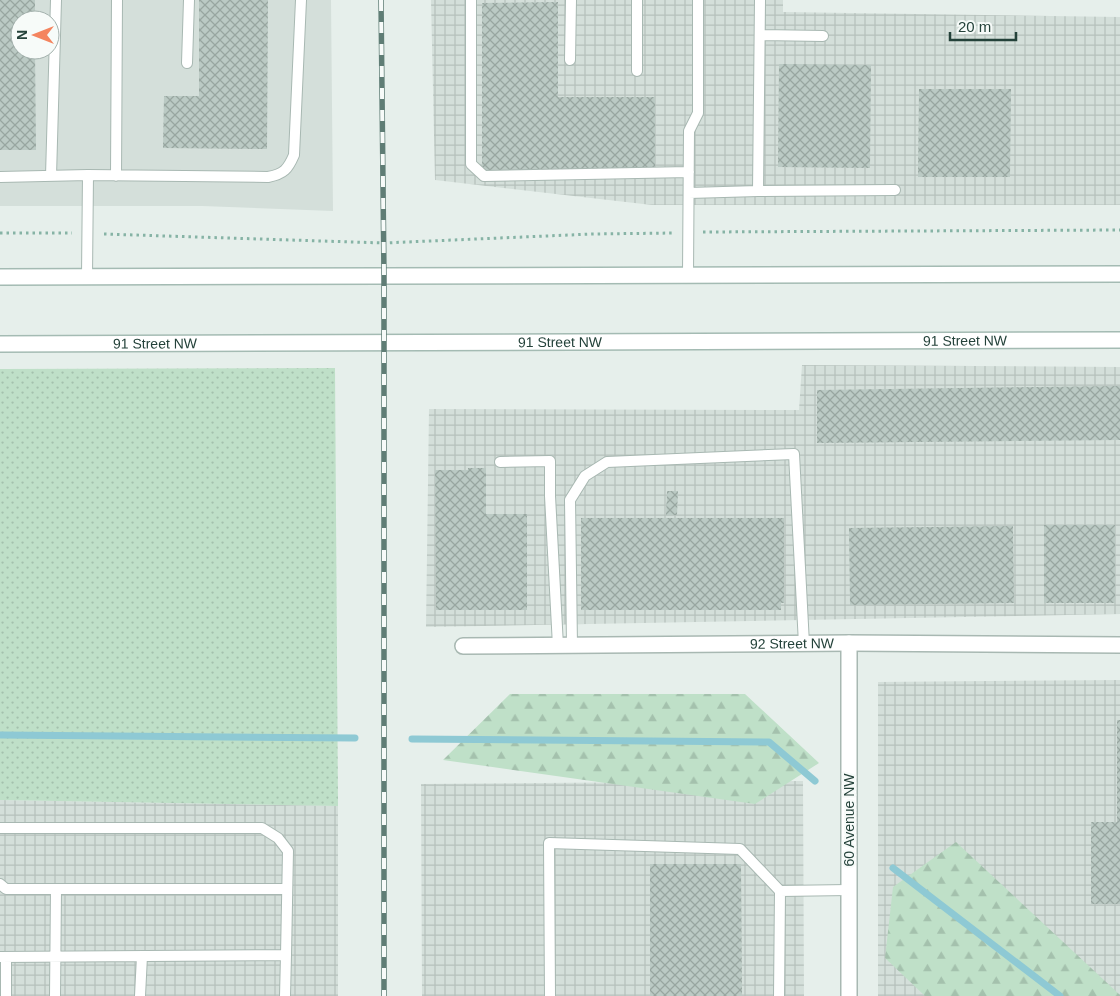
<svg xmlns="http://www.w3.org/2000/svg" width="1120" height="996" font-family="Arial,sans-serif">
	<defs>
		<pattern id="industrial-grid" width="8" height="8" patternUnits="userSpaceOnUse" patternTransform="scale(1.25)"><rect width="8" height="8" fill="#d4dfda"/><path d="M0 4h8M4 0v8" fill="none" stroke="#b6c1bc"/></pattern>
		<pattern id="grass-dots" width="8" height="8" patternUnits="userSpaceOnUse" patternTransform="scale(1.25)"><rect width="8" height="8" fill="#bfe0c8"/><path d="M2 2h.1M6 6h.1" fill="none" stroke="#a4c1ad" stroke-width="1.8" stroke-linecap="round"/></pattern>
		<pattern id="forest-firs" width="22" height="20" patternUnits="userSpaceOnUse" patternTransform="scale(1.25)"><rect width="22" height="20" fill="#bfe0c8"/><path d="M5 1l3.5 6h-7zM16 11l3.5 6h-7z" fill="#a4c1ad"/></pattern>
		<pattern id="building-cross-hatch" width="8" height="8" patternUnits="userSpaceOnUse" patternTransform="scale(1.25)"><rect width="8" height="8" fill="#bbcac4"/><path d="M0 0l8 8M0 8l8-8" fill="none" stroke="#98a6a0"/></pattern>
	</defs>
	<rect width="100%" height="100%" fill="#e6efeb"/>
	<path fill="#d4dfda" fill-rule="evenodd" d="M0,0H331L333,211L202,206H0ZM20,20H50V50H20Z"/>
	<path fill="url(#industrial-grid)" d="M431,0H783V12L1120,17V205H652L435,180Z
		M802,365L1120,367V614L426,627L429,409L799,410Z
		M1120,680V996H878V682Z
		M803,781L804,996H422L421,784Z
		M0,800L338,806V996H0Z"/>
	<path fill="url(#grass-dots)" d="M335,368L338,806L0,800V369Z"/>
	<path fill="url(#forest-firs)" d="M510,694H745L819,763L755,804L443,760Z
		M956,842L1120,995V996H925L885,958L893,887Z"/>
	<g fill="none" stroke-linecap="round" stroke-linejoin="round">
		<path stroke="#8ec9d4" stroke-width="7" d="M0,735L355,738
			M412,739L769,742L815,781
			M893,868L1060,996"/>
	</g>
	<path fill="url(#building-cross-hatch)" d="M0,0H35V20H20V50H35L36,150H0Z
		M199,0H268L267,149L163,148L164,96H199Z
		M558,2V97H655V172L482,173V3Z
		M779,64L871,65L870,168L778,167Z
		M919,89H1011L1010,177H918Z
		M1120,386V440L817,443V390Z
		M468,468H486V514H527V610H436L435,470H468Z
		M667,491H678L677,515H666Z
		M581,518H784V603H781V610H581Z
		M1044,525H1115V603H1044Z
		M1013,526L1014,603L850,605L849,528Z
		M1117,720H1120V904H1091V822H1117Z
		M650,864H741L742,996H650Z"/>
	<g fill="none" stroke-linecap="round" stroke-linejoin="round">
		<g stroke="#a8b8b2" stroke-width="12">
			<path id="lane" d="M471,0V164L484,176L689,172
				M760,35L823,36
				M570,60L571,0
				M187,63L189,0
				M637,71V0
				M51,176L56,0
				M116,176L117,0
				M0,177L88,175
				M758,191L895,190
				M689,193L758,191L760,0
				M688,275L689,131L698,113V0
				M87,276L88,175L268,177C284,174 288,169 294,155L301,0
				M500,462L550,461V496L558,646
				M572,645L570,500L585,476L607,462L794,454L804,644
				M0,828H262L278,838L288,851L286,955L0,957
				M0,884L6,889H287
				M780,891L849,890
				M6,996V957
				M55,996L56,889
				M140,996L142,956
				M285,996L286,955
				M550,996L549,843L740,849L780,891L779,996"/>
		</g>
		<g stroke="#a8b8b2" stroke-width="18">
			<g id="street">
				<path d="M849,643V996"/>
				<path id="s1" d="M463,646L849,643L1120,645"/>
			</g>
		</g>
		<g stroke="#a4bbb3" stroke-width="18">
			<g id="secondary">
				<path d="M0,277L1120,274"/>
				<path id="s2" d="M0,344L1120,340"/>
			</g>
		</g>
		<path stroke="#86b3a5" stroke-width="3" stroke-dasharray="2.5 4" stroke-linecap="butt" d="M703,232L1120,230
			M0,233H72
			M104,234L384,243L592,234L674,233"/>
		<use href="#lane" stroke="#fff" stroke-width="10"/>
		<use href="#street" stroke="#fff" stroke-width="15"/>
		<use href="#secondary" stroke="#fff" stroke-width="15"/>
		<g stroke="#5f7d75" stroke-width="5.5">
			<path id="rail" d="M381,0L384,275V996"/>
		</g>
		<use href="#rail" stroke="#f7fbf9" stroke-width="4" stroke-dasharray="11" stroke-linecap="butt"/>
	</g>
	<g text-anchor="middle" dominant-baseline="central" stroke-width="4.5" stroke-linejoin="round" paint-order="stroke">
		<g font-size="14" fill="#24423a" stroke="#f7fbf9">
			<text stroke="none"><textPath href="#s2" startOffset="965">91 Street NW</textPath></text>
			<text stroke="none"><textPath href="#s2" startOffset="560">91 Street NW</textPath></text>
			<text stroke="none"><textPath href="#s2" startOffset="155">91 Street NW</textPath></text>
			<text stroke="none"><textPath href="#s1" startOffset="329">92 Street NW</textPath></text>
			<text transform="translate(849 820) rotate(-90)">60 Avenue NW</text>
		</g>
	</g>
	<g transform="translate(35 35) rotate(270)"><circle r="24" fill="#f7fbf9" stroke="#a3b1ad"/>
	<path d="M0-4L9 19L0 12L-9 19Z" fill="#f4845f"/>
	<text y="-8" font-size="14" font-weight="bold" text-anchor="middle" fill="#24423a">N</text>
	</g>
	<path d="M950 32v8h66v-8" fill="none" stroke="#24423a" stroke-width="2.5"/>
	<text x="958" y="32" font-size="15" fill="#24423a" stroke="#f7fbf9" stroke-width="4" paint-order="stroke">20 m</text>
</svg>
